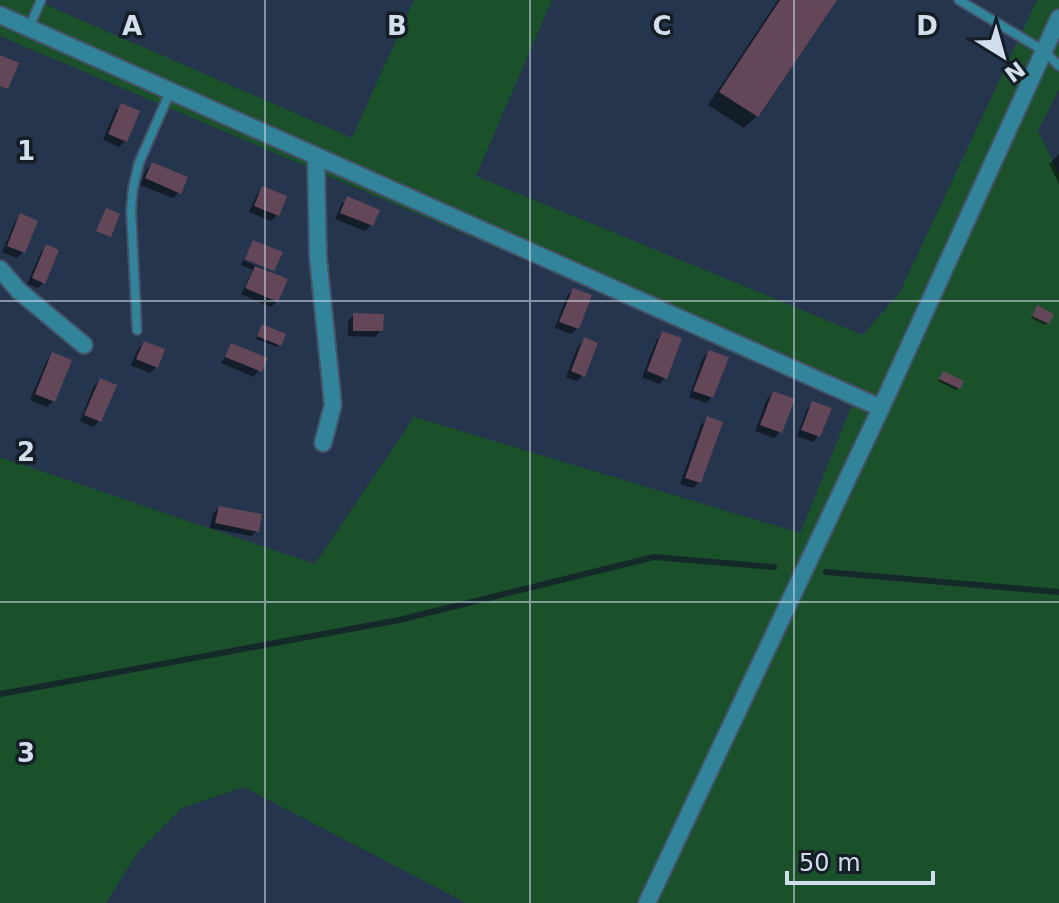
<svg xmlns="http://www.w3.org/2000/svg" width="1059" height="903" font-family="'DejaVu Sans',sans-serif">
	<rect width="100%" height="100%" fill="#24354d"/>
	<path fill="#1a512a" d="M0,0H35L352,138L414,0H552L476,176L863,335L900,292L1037,0H1059V89L1038,131L1059,174V903H466L244,787L182,808L138,852L106,903H0V457L315,564L414,417L800,533L854,400L0,36Z"/>
	<path fill="#0007" d="M778,0H834L757,116L744,128L708,105Z
		M121,105L125,141L119,147L103,140L115,111Z
		M1059,154V184L1049,164Z
		M152,164L179,192L173,198L140,185L146,170Z
		M263,188L277,215L271,221L249,212L257,194Z
		M347,199L371,225L365,231L335,219L341,205Z
		M21,216L23,252L17,258L2,252L15,222Z
		M47,246L43,283L38,288L27,284L41,252Z
		M243,260L271,272L269,274L277,301L271,307L241,294L253,270L241,265Z
		M573,290L577,328L571,334L555,328L567,296Z
		M1035,310L1048,323L1045,325L1031,318Z
		M354,315L381,330L375,337L348,336V321Z
		M260,329L279,345L277,347L256,339Z
		M663,333L665,378L659,384L642,377L657,339Z
		M584,340L583,375L577,381L566,377L578,346Z
		M144,343L156,367L150,373L131,365L138,349Z
		M232,346L265,359L254,377L221,363Z
		M709,352L712,397L706,403L689,397L703,358Z
		M53,354V401L47,407L30,400L47,360Z
		M943,373L959,387L956,390L938,381Z
		M100,380L99,421L93,427L80,421L94,386Z
		M773,393L780,432L774,438L755,431L767,399Z
		M813,403L818,436L813,442L797,436L807,409Z
		M707,419L720,423L699,482L693,488L680,484L701,425Z
		M219,508L257,531L251,536L210,528L213,514Z"/>
	<g fill="none" stroke-linecap="round" stroke-linejoin="round">
		<path stroke="#15292b" stroke-width="6" d="M826,572L1059,592
			M0,694L399,620L654,557L774,567"/>
	</g>
	<path fill="#634759" d="M780,0H837L758,117L719,92Z
		M0,55L19,63L8,89L0,86Z
		M121,103L140,111L127,142L108,134Z
		M152,162L188,177L181,194L145,178Z
		M262,186L287,196L279,216L254,206Z
		M347,196L380,210L373,226L340,213Z
		M106,208L120,214L111,237L96,231Z
		M20,213L38,221L25,253L7,246Z
		M253,240L283,252L274,271L245,259Z
		M46,244L59,250L45,284L32,278Z
		M255,266L288,279L278,302L245,288Z
		M573,288L592,295L579,329L559,322Z
		M1037,305L1054,314L1049,324L1032,316Z
		M353,313L384,314L383,331H353Z
		M262,324L286,334L281,346L257,336Z
		M662,331L682,338L667,379L647,371Z
		M584,337L598,343L585,377L571,371Z
		M144,341L165,349L158,368L136,359Z
		M231,343L268,358L262,372L225,357Z
		M709,350L729,357L713,398L693,391Z
		M52,352L72,360L55,402L35,394Z
		M943,371L964,381L960,389L939,379Z
		M100,378L117,385L101,422L84,415Z
		M773,391L795,399L782,433L760,425Z
		M812,401L832,408L820,437L801,430Z
		M707,416L723,422L701,483L685,478Z
		M219,506L262,514L259,532L215,523Z"/>
	<g fill="none" stroke-linecap="round" stroke-linejoin="round">
		<g stroke="#44536a" stroke-width="12">
			<path id="lane" d="M959,0L1044,51L1059,66
				M29,28L41,0
				M137,330L131,210L133,188L139,163L170,92"/>
		</g>
		<g stroke="#44536a" stroke-width="20">
			<path id="street" d="M0,15L881,408
				M316,156L318,257L333,405L323,443
				M0,269L19,291L84,345
				M647,903L881,408L1059,18"/>
		</g>
		<use href="#lane" stroke="#32849a" stroke-width="8"/>
		<use href="#street" stroke="#32849a" stroke-width="16"/>
	</g>
	<path fill="none" stroke="#d3deed" stroke-width="2" stroke-opacity="0.55" d="M265,0V903M530,0V903M794,0V903M0,301H1059M0,602H1059"/>
	<g font-size="26" text-anchor="middle" font-weight="bold" fill="#d3deed" stroke="#151d27" stroke-width="7" stroke-linejoin="round" paint-order="stroke">
		<text x="132" y="35">A</text>
		<text x="397" y="35">B</text>
		<text x="662" y="35">C</text>
		<text x="927" y="35">D</text>
		<text x="26" y="160">1</text>
		<text x="26" y="461">2</text>
		<text x="26" y="762">3</text>
	</g>
	<g transform="translate(1003 56) rotate(143)" stroke="#151d27" stroke-width="6" paint-order="stroke">
	<path d="M0-6L14 30L0 20L-14 30Z" fill="#d3deed"/>
	<text y="-12" font-size="22" font-weight="bold" text-anchor="middle" fill="#d3deed">N</text>
	</g>
	<path d="M787 871v12h146v-12" fill="none" stroke="#d3deed" stroke-width="4"/>
	<text x="799" y="871" font-size="24" fill="#d3deed" stroke="#151d27" stroke-width="6" paint-order="stroke">50 m</text>
</svg>
